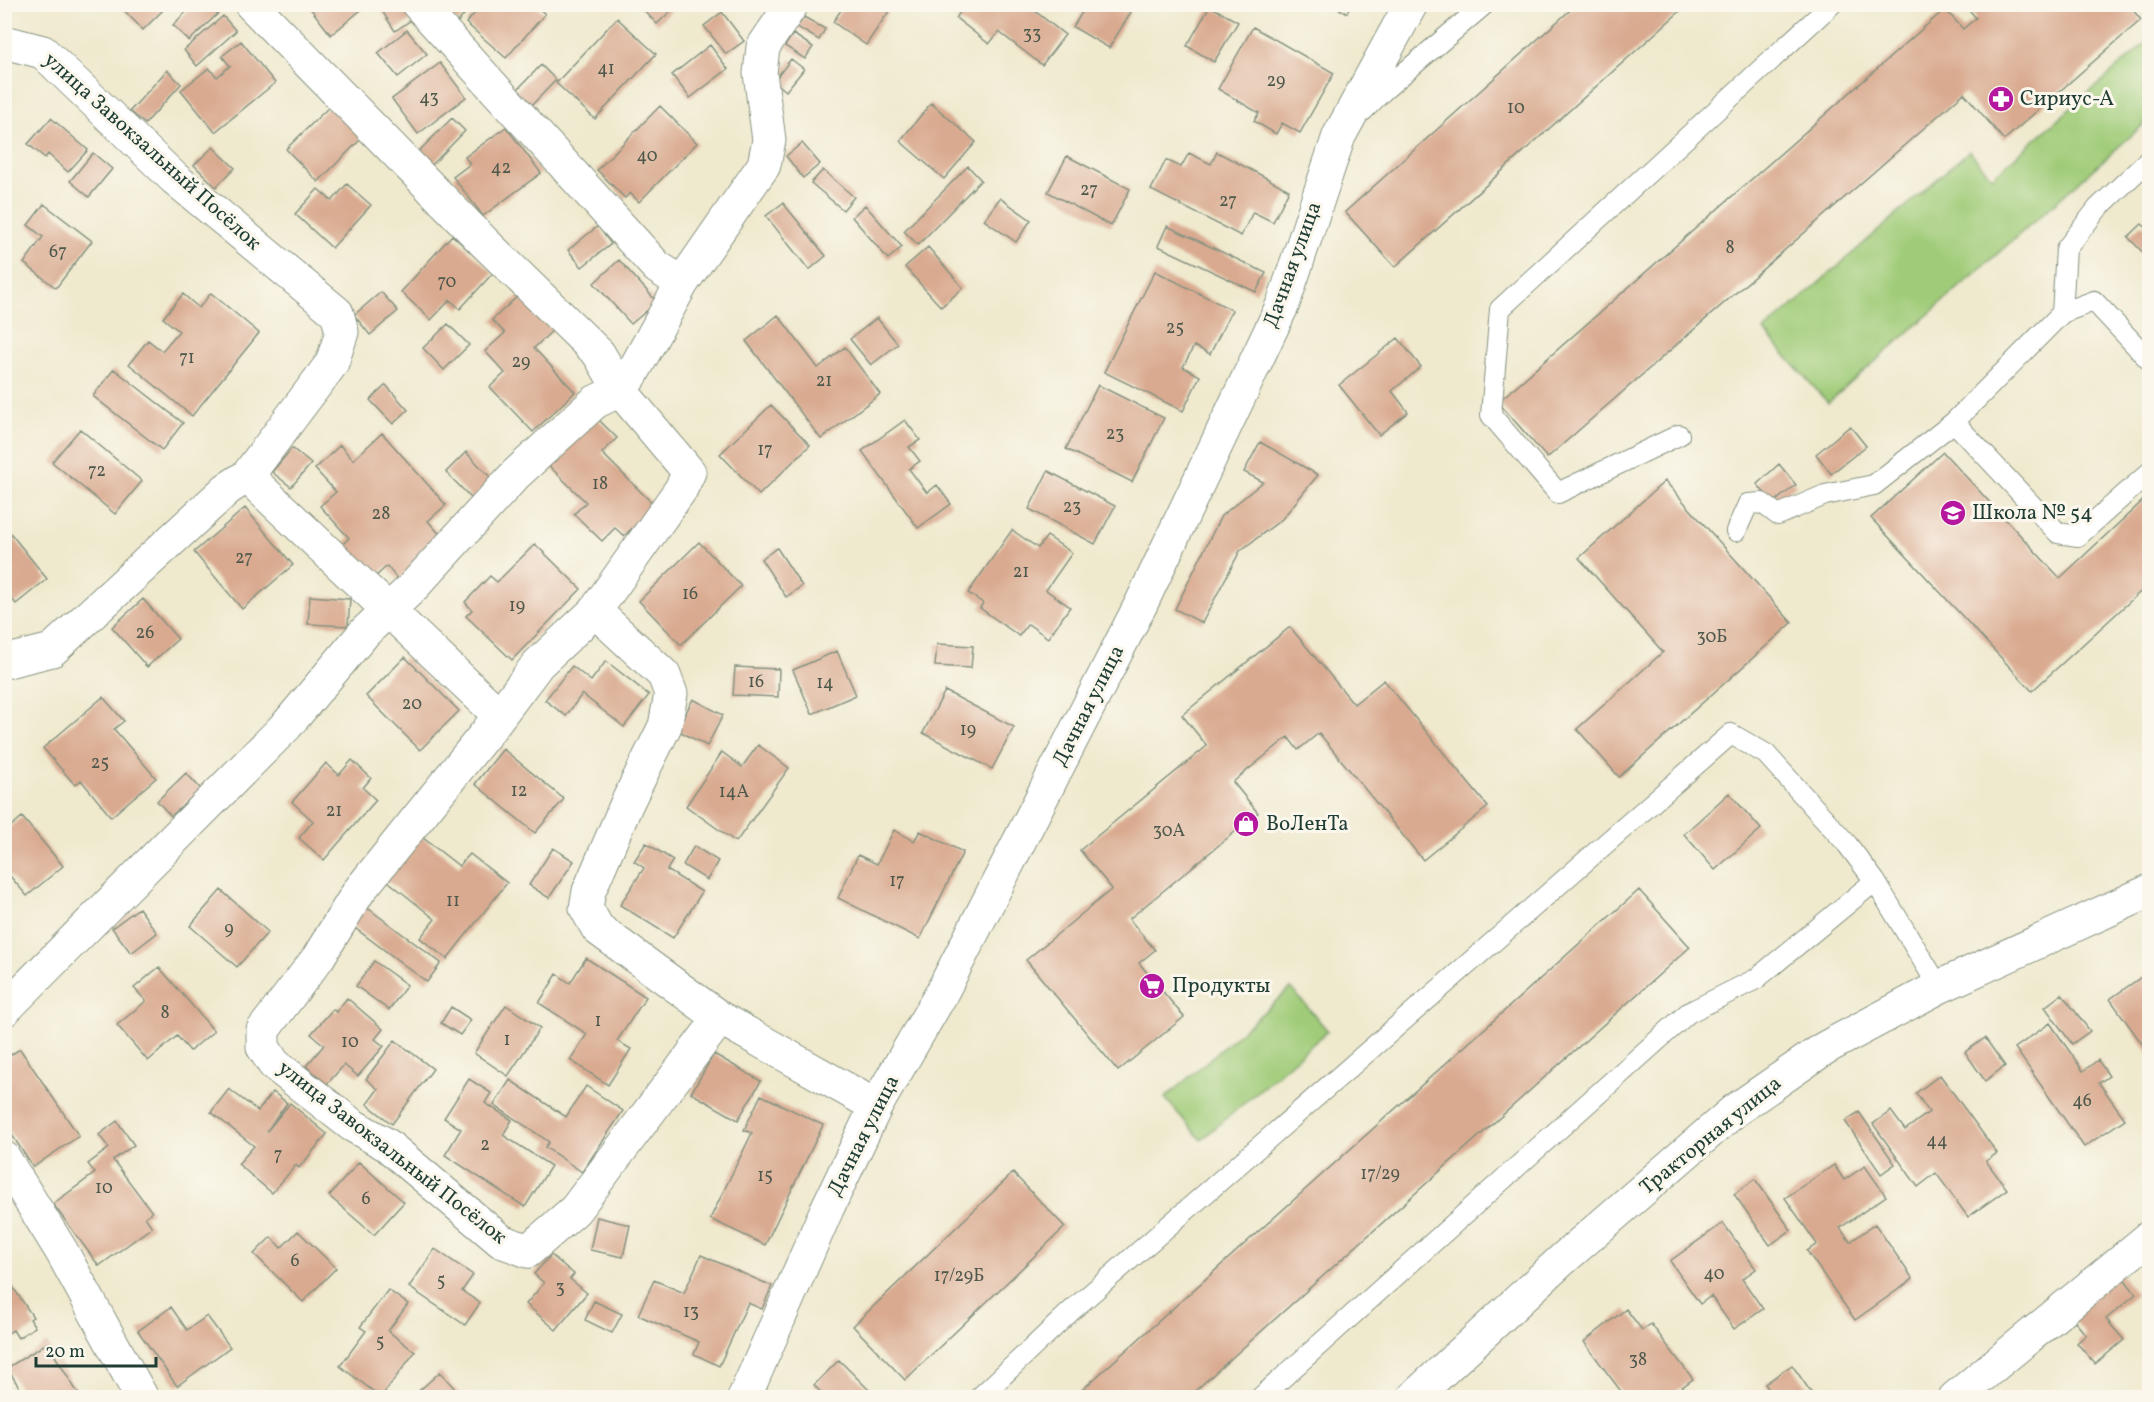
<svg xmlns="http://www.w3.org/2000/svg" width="2154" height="1402" font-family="Vollkorn,serif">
	<rect width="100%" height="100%" fill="#fbf7ec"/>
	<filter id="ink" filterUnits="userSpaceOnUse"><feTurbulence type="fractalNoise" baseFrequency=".0167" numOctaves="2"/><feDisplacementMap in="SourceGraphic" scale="12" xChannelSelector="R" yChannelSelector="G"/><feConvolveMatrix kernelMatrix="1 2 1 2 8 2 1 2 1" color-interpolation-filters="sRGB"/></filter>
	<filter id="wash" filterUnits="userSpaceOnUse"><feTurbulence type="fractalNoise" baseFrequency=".008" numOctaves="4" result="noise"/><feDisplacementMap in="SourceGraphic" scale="24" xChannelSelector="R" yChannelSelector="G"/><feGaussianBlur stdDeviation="1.35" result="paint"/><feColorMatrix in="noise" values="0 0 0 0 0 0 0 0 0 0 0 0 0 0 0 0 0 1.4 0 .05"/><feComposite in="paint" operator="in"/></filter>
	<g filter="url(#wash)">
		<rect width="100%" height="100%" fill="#efe9ce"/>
		<path fill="#a0cc79" stroke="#608456" stroke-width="1.5" d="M2147,42L2150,45L2149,120L1828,403L1764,331L1969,151L1992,177Z
			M1291,988L1328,1031L1201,1140L1165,1098Z"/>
		<g id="blocks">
			<path fill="#d9aa90" d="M118,4H169L143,30Z
				M194,4H219L223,9L189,41L173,25Z
				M307,4H368L331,35Z
				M391,4H400L411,20L395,31L382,11Z
				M447,4H473L458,22L443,10Z
				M483,4H534L545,14L506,58L466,23Z
				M638,4H678L657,24Z
				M845,4H894L866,45L833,22Z
				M966,4H1026L1065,35L1042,65L999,32L989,44L956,18Z
				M1087,4H1119L1131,12L1109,48L1073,27Z
				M1329,4H1351L1347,13Z
				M1577,4H1688L1395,267L1345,212Z
				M1964,4H2128L2141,20L2004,140L1964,93L1547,458L1498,402L1945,9L1963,29L1976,18Z
				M1210,6L1238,22L1214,62L1187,46Z
				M722,12L744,41L726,54L704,26Z
				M223,16L236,31L197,66L184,50Z
				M804,17L825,29L819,40L797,27Z
				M617,18L656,54L595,119L556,83Z
				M1253,27L1334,73L1300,133L1282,123L1276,134L1254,121L1259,113L1218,89Z
				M407,30L427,54L398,77L378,53Z
				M793,34L813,47L805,59L785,46Z
				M241,41L275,83L215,132L181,90L209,68L217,77L230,66L222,56Z
				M710,45L728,69L690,98L672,75Z
				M791,59L804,69L786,91L774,81Z
				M440,63L466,97L418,134L392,99Z
				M541,65L556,80L531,106L516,91Z
				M167,70L181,84L145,124L130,111Z
				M931,103L976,142L944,179L900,141Z
				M330,106L362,138L318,182L286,149Z
				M660,106L697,143L639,202L630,193L625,198L597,170Z
				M51,118L88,150L68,172L48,154L45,158L28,144Z
				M452,118L465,131L432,165L418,152Z
				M506,127L541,173L483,216L453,177L470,164L465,157Z
				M802,143L820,164L803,178L786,156Z
				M213,147L235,168L216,187L194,165Z
				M1217,152L1289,190L1273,222L1253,212L1241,236L1151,190L1166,160L1181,167L1189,153L1211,164Z
				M93,153L112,169L89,197L70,181Z
				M1067,156L1130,189L1111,226L1048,192Z
				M968,166L981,180L918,245L904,231Z
				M823,170L854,197L843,210L811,183Z
				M347,184L371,205L332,248L295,214L318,189L332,201Z
				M1000,198L1031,220L1016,242L984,220Z
				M783,203L826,256L809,270L766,216Z
				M44,204L92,241L56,288L24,263L43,237L28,225Z
				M865,205L902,247L888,259L852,217Z
				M2142,224L2150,231V260L2128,237Z
				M598,226L611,244L582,267L568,250Z
				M1167,226L1266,273L1256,292L1158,246Z
				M452,235L493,273L460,309L450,300L431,320L401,292Z
				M928,247L963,288L941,307L905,267Z
				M619,260L657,302L631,324L594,283Z
				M1155,271L1232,310L1210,354L1194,346L1183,367L1200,376L1183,411L1104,372Z
				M381,292L398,311L370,335L354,315Z
				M211,293L259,333L192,416L129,364L148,340L162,351L179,331L163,318L183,294L199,308Z
				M520,294L553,330L534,348L575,392L533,432L490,387L505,373L485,351L505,333L492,320Z
				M778,315L818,368L845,347L880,394L821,439L746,341Z
				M877,318L898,344L871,365L850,339Z
				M448,324L469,345L444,370L423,348Z
				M1398,338L1421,367L1392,391L1408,412L1379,435L1339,385Z
				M114,369L183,423L162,450L93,396Z
				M386,385L408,410L393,424L370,400Z
				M1098,385L1164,418L1132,482L1066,449Z
				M771,405L810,445L759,495L720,454Z
				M597,418L617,438L602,453L655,506L624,536L615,528L602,541L574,514L586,502L549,466Z
				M905,420L920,440L909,447L920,461L909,469L927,493L937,485L951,504L918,528L862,451Z
				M1850,426L1866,446L1831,474L1816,454Z
				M80,429L142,481L115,514L52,462Z
				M382,433L446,505L428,521L443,538L398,580L387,566L374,578L343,544L349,538L320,506L336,492L315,469L340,445L353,460Z
				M1260,442L1318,475L1282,519L1240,551L1202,623L1175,609L1221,516L1263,482L1244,472Z
				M292,448L311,464L291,487L272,472Z
				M466,452L492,479L472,499L446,472Z
				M1943,452L2060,578L2150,494V583L2032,691L1871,518Z
				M1779,464L1796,485L1773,503L1757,484Z
				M1048,471L1115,506L1095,544L1029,509Z
				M1665,481L1792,623L1619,777L1577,729L1663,652L1579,558Z
				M245,508L293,565L242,609L194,552Z
				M4,525L47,579L16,604L4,590Z
				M1012,530L1038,548L1047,536L1072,553L1046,590L1070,607L1048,638L1028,624L1019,636L980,608L983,603L968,593Z
				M699,542L741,586L681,645L639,601Z
				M535,544L581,589L512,660L466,616L472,610L465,602L490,576L497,582Z
				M777,548L802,586L786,597L761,559Z
				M310,596L350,599L348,626L308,624Z
				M143,599L178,639L147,667L112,627Z
				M1290,627L1354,704L1384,680L1488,807L1423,860L1319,733L1298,750L1288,737L1233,782L1258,813L1129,919L1155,950L1139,963L1184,1017L1118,1071L1026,960L1112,889L1080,850L1207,746L1182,715Z
				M937,644L973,646L971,668L935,666Z
				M837,651L856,695L812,714L793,670Z
				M405,657L459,711L420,750L366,696Z
				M606,661L649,695L624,727L582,694L566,716L545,700L572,666L591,681Z
				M735,667L779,669L778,697L733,695Z
				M945,691L1014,727L992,769L923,733Z
				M103,697L124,721L114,729L156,778L111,817L81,780L75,785L43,748Z
				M693,699L723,715L707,746L677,730Z
				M758,745L789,768L736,842L686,806L722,752L742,767Z
				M503,749L564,799L535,833L475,784Z
				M352,760L371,778L363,788L376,800L324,860L299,838L313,821L292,802L326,763L339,775Z
				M186,773L201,789L171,816L157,801Z
				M1729,793L1761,829L1715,870L1684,834Z
				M22,817L63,866L27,896L4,869V832Z
				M894,830L914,841L920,831L963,852L920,939L838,898L858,855L877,864Z
				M418,834L459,866L470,854L507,883L447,959L420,938L435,919L384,878Z
				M646,843L673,860L667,870L702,892L673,938L620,905L644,868L634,861Z
				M694,846L718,861L707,880L683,865Z
				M553,848L574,861L549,898L529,885Z
				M221,890L268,932L237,967L190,926Z
				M1639,890L1690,947L1187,1398H1073Z
				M365,906L441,963L427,982L351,925Z
				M139,908L157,933L131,953L112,928Z
				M586,958L646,997L617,1041L631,1049L608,1085L570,1060L587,1034L539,1003L557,974L570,983Z
				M374,961L407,985L389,1010L356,986Z
				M159,967L214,1031L190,1051L177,1036L148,1061L117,1025L146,1001L134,988Z
				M2150,971V1055L2110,999Z
				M2062,994L2090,1031L2072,1044L2045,1007Z
				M347,998L383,1029L375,1039L384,1046L358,1076L344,1065L327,1084L306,1066L324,1045L311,1034L333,1009L336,1012Z
				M506,1005L540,1028L508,1076L474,1053Z
				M451,1007L471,1020L460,1035L441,1023Z
				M2050,1023L2083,1071L2098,1060L2109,1076L2099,1083L2125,1119L2084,1147L2015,1048Z
				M1985,1038L2005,1066L1985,1081L1965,1052Z
				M395,1040L433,1069L392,1124L367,1104L378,1089L366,1079Z
				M20,1049L79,1136L33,1167L4,1123V1059Z
				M714,1054L761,1081L738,1120L691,1093Z
				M1940,1075L1997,1153L1986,1161L2007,1189L1968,1217L1936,1173L1918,1187L1873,1124L1891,1111L1905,1130L1929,1112L1916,1093Z
				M469,1079L491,1093L485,1103L512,1120L503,1135L551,1166L525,1207L445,1155L461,1129L444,1118Z
				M510,1080L566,1117L586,1086L623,1111L582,1172L545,1147L549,1142L494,1105Z
				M229,1089L258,1111L273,1092L287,1103L267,1131L290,1103L327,1134L299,1168L296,1165L272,1193L238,1164L254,1146L211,1112Z
				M761,1095L823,1125L765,1245L710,1219L752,1133L744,1130Z
				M1859,1112L1895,1164L1881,1174L1845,1121Z
				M117,1121L134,1145L113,1160L152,1212L145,1217L152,1227L99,1266L53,1204L95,1173L88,1164L109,1148L99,1135Z
				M359,1162L404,1202L374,1235L329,1196Z
				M1834,1165L1844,1180L1865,1166L1886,1196L1840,1228L1850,1242L1875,1224L1913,1279L1855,1320L1807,1251L1817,1244L1785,1198Z
				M1013,1173L1065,1227L905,1380L853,1326Z
				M1755,1179L1791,1230L1770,1245L1734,1194Z
				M597,1217L630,1225L623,1257L590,1250Z
				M1723,1223L1756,1269L1742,1279L1763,1309L1734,1329L1711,1296L1700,1304L1670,1261Z
				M298,1231L336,1268L303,1302L254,1254L271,1237L281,1248Z
				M435,1249L473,1275L462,1291L480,1303L465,1325L409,1287Z
				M551,1255L574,1274L570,1279L587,1293L556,1330L526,1304L544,1283L534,1274Z
				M701,1255L772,1286L762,1309L748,1303L719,1366L694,1354L699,1342L638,1315L654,1280L684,1293Z
				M2117,1270L2136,1294L2106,1319L2124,1340L2095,1364L2077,1343L2086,1335L2067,1312Z
				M7,1278L33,1317L30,1319L35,1327L18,1338L13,1330L4,1335V1279Z
				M388,1290L408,1304L388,1331L415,1352L381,1397L340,1366L366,1331L360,1327Z
				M594,1301L622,1314L612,1333L585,1320Z
				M171,1307L187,1330L207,1316L230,1347L177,1386L138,1331Z
				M1626,1309L1642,1330L1651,1324L1693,1379L1674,1393L1677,1398H1626L1584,1342Z
				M47,1343L81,1398H26L7,1368Z
				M839,1360L877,1398H826L814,1385Z
				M1792,1365L1815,1398H1775L1765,1384Z
				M440,1372L463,1398H411Z"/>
		</g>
	</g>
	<g filter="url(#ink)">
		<use href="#blocks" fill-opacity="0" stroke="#879381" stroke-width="1.5"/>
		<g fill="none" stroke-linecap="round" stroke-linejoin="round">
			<g stroke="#879381" stroke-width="22">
				<path id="service" d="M1363,111L1384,90L1485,4
					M2062,313L2066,249L2098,208L2150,159
					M1954,422L2058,533L2078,536L2150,472
					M1679,435L1558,493L1491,415L1500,309L1832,4
					M1736,531L1748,504L1762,503L1778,515L1825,495L1874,485L1954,422L2062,313L2094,301L2150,361
					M979,1398L1070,1312L1731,734L1766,754L1847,844L1875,881L1939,987
					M1260,1398L1688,1013L1756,979L1875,881"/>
			</g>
			<g stroke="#879381" stroke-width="35">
				<path id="minor" d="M251,4L485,243L599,354L620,390L689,472L681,489L595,611L538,664L487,732L359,891L318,958L263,1030V1047L274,1064L352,1125L387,1145L501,1241L528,1251L575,1210L720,1018
					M418,4L657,267L682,283
					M4,46L12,44L43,52L174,178L337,313L342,332L332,363L247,476L227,489L52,650L4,662
					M247,476L499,715
					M595,611L664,675L671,694L665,726L627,803L589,891L586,908L598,929L720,1018L876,1106
					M4,1010L287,725L365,632L412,588L516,474L595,402L620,390L632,374L682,283L764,165L769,140L760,73L763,47L792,4
					M4,1158L62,1252L142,1398
					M744,1398L827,1209L876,1106L940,996L1141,604L1283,304L1339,136L1411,4
					M1955,1398L2150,1237"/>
			</g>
			<g stroke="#879381" stroke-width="35">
				<path id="primary" d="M1413,1398L1563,1259L1734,1111L1825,1048L1939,987L2150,891"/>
			</g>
			<use href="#service" stroke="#fff" stroke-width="20"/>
			<use href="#minor" stroke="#fff" stroke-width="33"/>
			<use href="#primary" stroke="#fff" stroke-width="33"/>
		</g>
	</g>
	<defs>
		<g id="pharmacy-disc" transform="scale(1.35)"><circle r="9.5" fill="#b5179e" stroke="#fbf7ec"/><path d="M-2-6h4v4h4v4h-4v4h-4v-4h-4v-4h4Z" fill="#fff"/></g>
		<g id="school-disc" transform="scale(1.35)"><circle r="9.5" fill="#b5179e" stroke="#fbf7ec"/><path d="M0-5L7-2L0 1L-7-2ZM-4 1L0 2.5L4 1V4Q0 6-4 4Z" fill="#fff"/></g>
		<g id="shop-disc" transform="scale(1.35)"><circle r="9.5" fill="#b5179e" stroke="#fbf7ec"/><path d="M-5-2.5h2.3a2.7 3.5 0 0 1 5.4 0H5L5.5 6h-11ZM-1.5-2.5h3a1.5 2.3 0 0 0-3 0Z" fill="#fff"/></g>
		<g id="supermarket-disc" transform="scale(1.35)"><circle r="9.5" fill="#b5179e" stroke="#fbf7ec"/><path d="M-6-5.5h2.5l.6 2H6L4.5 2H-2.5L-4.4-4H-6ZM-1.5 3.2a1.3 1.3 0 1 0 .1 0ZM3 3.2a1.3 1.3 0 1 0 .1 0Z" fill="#fff"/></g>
	</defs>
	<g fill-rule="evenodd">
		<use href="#pharmacy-disc" x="2001" y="99"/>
		<use href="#school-disc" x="1953" y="513"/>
		<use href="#shop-disc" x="1246" y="824"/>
		<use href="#supermarket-disc" x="1152" y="986"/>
	</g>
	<g text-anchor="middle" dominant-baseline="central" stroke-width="6" stroke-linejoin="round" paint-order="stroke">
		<g font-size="18" fill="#4e584b">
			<text x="1032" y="34">33</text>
			<text x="606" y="69">41</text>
			<text x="1276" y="81">29</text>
			<text x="429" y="98">43</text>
			<text x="1516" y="108">10</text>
			<text x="647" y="156">40</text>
			<text x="501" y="168">42</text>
			<text x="1089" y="190">27</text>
			<text x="1228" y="201">27</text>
			<text x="1730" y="248">8</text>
			<text x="58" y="252">67</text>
			<text x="447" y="282">70</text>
			<text x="1175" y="328">25</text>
			<text x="187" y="358">71</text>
			<text x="521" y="362">29</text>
			<text x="824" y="381">21</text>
			<text x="1115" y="434">23</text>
			<text x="765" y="450">17</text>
			<text x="97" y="471">72</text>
			<text x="600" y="484">18</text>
			<text x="1072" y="507">23</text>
			<text x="381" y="514">28</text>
			<text x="244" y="558">27</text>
			<text x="1021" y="572">21</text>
			<text x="690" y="594">16</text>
			<text x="517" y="606">19</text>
			<text x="145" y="633">26</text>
			<text x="1712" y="637">30Б</text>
			<text x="756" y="682">16</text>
			<text x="825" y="683">14</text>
			<text x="412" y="704">20</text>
			<text x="968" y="730">19</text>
			<text x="100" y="763">25</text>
			<text x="519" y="791">12</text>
			<text x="734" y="792">14А</text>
			<text x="334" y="811">21</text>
			<text x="1169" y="831">30А</text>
			<text x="897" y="881">17</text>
			<text x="453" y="901">11</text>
			<text x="229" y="929">9</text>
			<text x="165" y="1013">8</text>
			<text x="598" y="1021">1</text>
			<text x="507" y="1040">1</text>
			<text x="350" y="1042">10</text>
			<text x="2082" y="1101">46</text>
			<text x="1937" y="1141">44</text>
			<text x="485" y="1145">2</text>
			<text x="278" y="1155">7</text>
			<text x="1380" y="1174">17/29</text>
			<text x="765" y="1176">15</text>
			<text x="104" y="1188">10</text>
			<text x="366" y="1199">6</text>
			<text x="295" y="1261">6</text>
			<text x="1714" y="1274">40</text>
			<text x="959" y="1276">17/29Б</text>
			<text x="441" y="1281">5</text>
			<text x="560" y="1288">3</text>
			<text x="691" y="1312">13</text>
			<text x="380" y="1342">5</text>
			<text x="1638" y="1360">38</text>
		</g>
		<g font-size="21" fill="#1f3d34" stroke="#fbf7ec" text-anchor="start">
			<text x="2020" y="99">Сириус-А</text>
			<text x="1972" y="513">Школа № 54</text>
			<text x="1266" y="824">ВоЛенТа</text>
			<text x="1172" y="986">Продукты</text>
		</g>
		<g font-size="21" fill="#1f3d34" stroke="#fbf7ec">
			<text transform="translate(152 152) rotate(42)">улица Завокзальный Посёлок</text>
			<text transform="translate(1293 265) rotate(-70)">Дачная улица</text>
			<text transform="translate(1089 706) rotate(-63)">Дачная улица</text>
			<text transform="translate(864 1136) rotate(-63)">Дачная улица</text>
			<text transform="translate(1711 1136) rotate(-39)">Тракторная улица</text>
			<text transform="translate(392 1153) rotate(38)">улица Завокзальный Посёлок</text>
		</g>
	</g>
	<rect width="2154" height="1402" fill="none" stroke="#fbf7ec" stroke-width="24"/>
	<path d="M36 1357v9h120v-9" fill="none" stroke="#1f3d34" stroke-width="3"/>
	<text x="45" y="1357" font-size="18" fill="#1f3d34" stroke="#fbf7ec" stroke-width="4.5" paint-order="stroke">20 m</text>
</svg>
